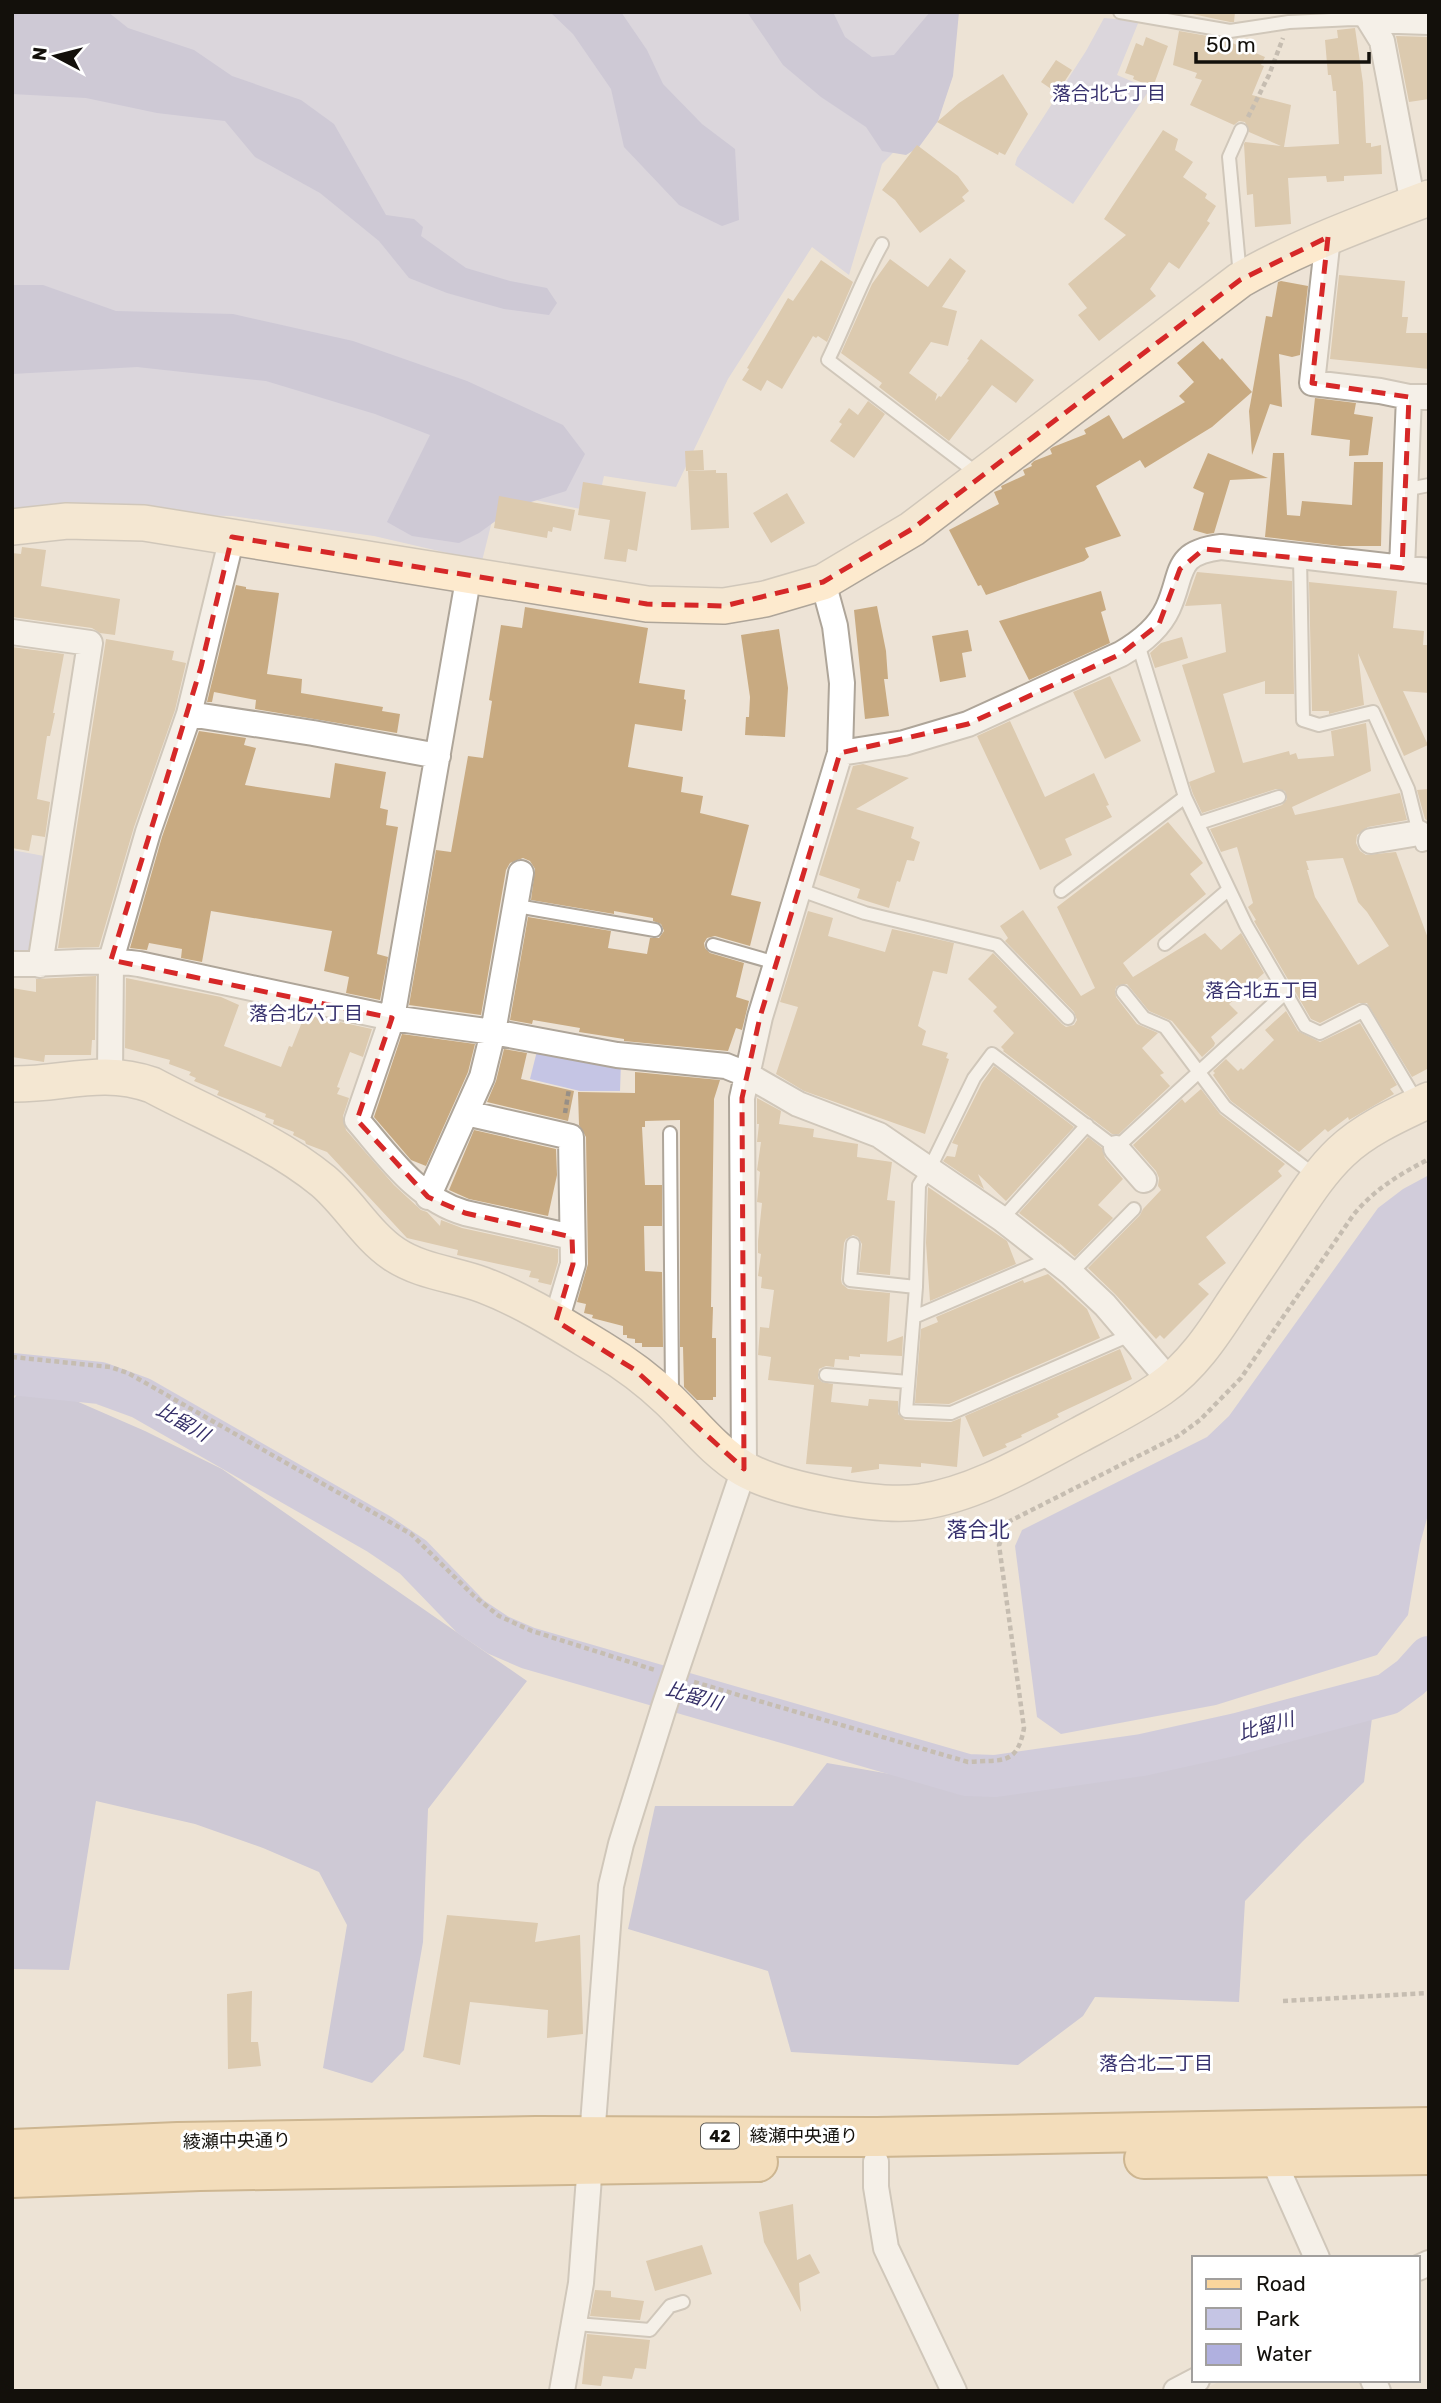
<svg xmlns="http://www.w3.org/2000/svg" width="1441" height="2403" font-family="Rubik,'Noto Sans JP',sans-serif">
	<rect width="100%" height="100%" fill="#ede3d6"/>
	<path fill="#e7d9c5" d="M1222,2380H1358L1363,2391H1201Z"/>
	<path fill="#c5c5e4" d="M12,12H952L941,104L882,164L849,275L812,247L728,379L676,487L604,476L596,512L499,493L482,561L374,536L232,516L12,511Z
		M1104,18L1139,21L1117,75L1150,89L1073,204L1015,165L1017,158L1086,51Z
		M12,850L44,856L30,949L22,956L12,955Z
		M537,1051L621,1062L620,1091H580L530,1079Z"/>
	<path fill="#a8a8d6" d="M12,12H108L128,28L194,50L232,76L301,100L334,124L386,215L414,219L423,227L421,236L466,268L510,281L547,288L557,303L549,315L504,309L447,293L409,278L379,241L320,193L255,157L225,121L157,113L86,98L12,94Z
		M550,12H621L647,50L663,84L702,124L735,149L739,220L722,226L679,205L624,147L611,89L573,34Z
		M747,12H833L845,37L872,57L894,55L930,12H959L953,76L938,121L919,147L906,155L882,151L866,127L821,97L783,65Z
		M12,285H43L116,311L233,314L353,341L467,381L563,425L585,454L566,491L515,507L479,533L459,543L412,536L387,522L430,435L375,414L266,381L137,367L12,374Z
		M28,1380L145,1431L222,1469L527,1681L428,1809L423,1942L404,2050L372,2083L323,2068L347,1925L319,1872L263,1848L195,1824L96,1801L69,1970L12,1969V1401Z
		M1372,1718L1364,1782L1303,1841L1245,1901L1239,2002L1095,1997L1083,2016L1018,2065L791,2052L768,1971L628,1929L655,1806H793L827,1763L999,1793Z"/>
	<path fill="#b0b0df" d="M1429,1175V1511L1420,1544L1408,1615L1377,1655L1216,1705L1061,1734L1037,1717L1015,1546L1022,1530L1207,1437L1229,1416L1378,1208L1403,1189Z"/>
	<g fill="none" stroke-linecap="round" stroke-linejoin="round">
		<path stroke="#b0b0df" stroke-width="42" d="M12,1374L100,1383L141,1398L379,1534L413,1557L471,1617L498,1635L528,1648L967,1775L995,1776L1142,1755L1237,1734L1388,1694L1411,1677L1429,1657"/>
	</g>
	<path fill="#c8aa81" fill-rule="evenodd" d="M1183,12H1235L1234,22H1230Z
		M1355,28L1363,83L1366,143H1371V147L1381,145L1382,174L1344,176V181L1327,182L1326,176L1288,178L1291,224L1255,227L1253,194L1247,195L1244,144L1245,142L1281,146L1249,132L1245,122L1239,121L1234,125L1190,105L1202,80L1195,78L1197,73L1173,65L1179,31L1231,40L1230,42L1265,57L1261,65L1264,66L1252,95L1291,105L1284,147H1287L1339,144L1336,91H1333L1331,75H1328L1325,40L1338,38L1337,30Z
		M1396,36L1429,37V99L1409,102Z
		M1146,37L1168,46L1153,87L1133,79L1134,76L1125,73L1136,43L1143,46Z
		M1056,60L1072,70L1057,93L1041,82Z
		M1003,74L1028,114L1005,155L999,152L998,155L937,122L959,103Z
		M1163,130L1178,139L1175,150L1193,162L1183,177L1207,194L1205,198L1216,206L1207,221L1210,223L1179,269L1169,262L1150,289L1156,296L1099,341L1078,315L1087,308L1068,284L1126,235L1104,219Z
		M917,145L958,176L969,191L962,197L965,201L920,233L895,200L882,190Z
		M950,258L966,271L942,307L957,311L948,346L931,342L909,373L937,394L935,401L939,396L941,397L969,360L967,359L981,339L1034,380L1016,403L992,385L949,441L879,387L882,383L841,353L872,284L890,259L928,287Z
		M821,260L853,282L827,342L818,336L816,338L813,336L782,389L767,380L761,391L742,380L749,369L747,368L788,298L793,301Z
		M1339,275L1405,281L1402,317H1408L1406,333H1429V369L1330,359Z
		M1281,281L1308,286L1300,355L1292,357L1279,354L1282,407L1270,404L1252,455L1249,411L1266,316L1272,317L1278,282Z
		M1203,341L1220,360L1222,358L1252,392L1212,427L1145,468L1140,460L1096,486L1121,536L1085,548L1089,557L1084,561L986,595L981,585L978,586L949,530L999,504L994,492L1002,489L1001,486L1025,475L1023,470L1032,466L1031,464L1034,461L1052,454L1050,449L1053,447L1086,434L1084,430L1109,415L1123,439L1185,402L1179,396L1194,382L1177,363Z
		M1315,398L1356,403L1354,414L1373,417L1368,455L1349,456L1350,440L1311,435Z
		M868,401L885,414L854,458L830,441L842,424L839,422L849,408L858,415Z
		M703,450L704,470L686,471L685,451Z
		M1208,453L1268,478L1230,480L1214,533L1207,534L1193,530L1204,493L1193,488Z
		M1273,453H1284L1287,515L1300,516L1302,501L1352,505L1354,462H1383L1381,546H1340L1265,537Z
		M716,470V473H727L729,528L691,530L688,471Z
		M583,482L646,492L637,551L628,549L626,562L604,559L610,520L578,515Z
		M787,493L805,523L771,543L753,513Z
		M499,496L575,510L571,531L553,527L552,532L548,531L547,538L494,528Z
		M22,547L46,550L41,586L120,599L115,635L100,633L92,628L12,617V553L21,554Z
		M1197,572L1292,581L1294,694H1265V681L1223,694L1243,763L1289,751L1290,755L1296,753L1298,759L1334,756L1331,731L1366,723L1371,771L1292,807L1295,815L1400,793L1407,820L1368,827L1357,835L1356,843L1360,851L1366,855L1396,852L1429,941V1068L1412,1077L1367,1003H1359L1320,1023L1311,1019L1254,921L1256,920L1248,907L1253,903L1237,847L1221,852L1210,829L1282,805L1287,799L1285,791L1276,789L1202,813L1193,794L1189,782L1215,772L1182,665L1226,652L1221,604L1185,606ZM1343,858L1358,902L1367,912L1389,946L1358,965L1315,897L1307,870H1309L1306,861Z
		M1309,582L1397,591L1393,628L1424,631L1423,645H1429V693L1403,691L1428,745L1404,756L1358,653L1364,705L1329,714V711H1312Z
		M236,585L246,587V589L279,593L267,674L302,679L301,693L383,707L382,711L400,714L397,733L255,709L256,700L214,692L212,702H207Z
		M1101,591L1106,610L1101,612L1110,643L1029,680L999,621Z
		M877,606L886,651L888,679H884L889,716L865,719L854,610Z
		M525,607L648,628L639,683L685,690L684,699L686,700L682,731L635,724L628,767L683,777L681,792L703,796L700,813L749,825L731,895L761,902L750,946L715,936L707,938L704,943L705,948L710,953L744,963L736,997L749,1001L742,1030L736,1028L728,1051L624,1041V1039L579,1032L580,1028L533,1020L532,1024L510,1020L528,917L611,931L608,948L647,954L650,938H659L664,931L661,924L653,921V918L614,911V914L531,900L535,869L530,861L523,858L510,863L506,870L481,1015L409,1005L436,850L451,852L468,756L483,758L492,701L489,700L501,625L522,628Z
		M779,629L788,688L785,737L745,735L746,717H749L750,697L741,635Z
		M968,630L972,651L962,653L966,677L940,682L932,636Z
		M1182,637L1188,658L1155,668L1150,653L1161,643Z
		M106,639L174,651L172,660L186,663L175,710L134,827L99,947L58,948Z
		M12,647L64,654L53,713H55L50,736H47L37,799L50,802L45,837L32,835L29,851L12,848Z
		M1110,676L1141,741L1105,759L1073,692Z
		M1010,721L1045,797L1094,773L1109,805L1106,806L1112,817L1065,839L1072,855L1040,870L977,736Z
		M199,731L246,738L244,745L256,748L245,785L330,798L335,763L386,772L380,808L388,810L386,825L398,827L377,954L388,957L380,1000L346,993L349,977L324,971L332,931L211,911L202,962L181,958L182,949L149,943L147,950L130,948L162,837Z
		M863,764L909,778L856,809L914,827L911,838L920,842L914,861L907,860L900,882L897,881L889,908L857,898L860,889L819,875L853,766Z
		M1429,789V821H1428L1425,819L1417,790Z
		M1168,822L1203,863L1190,874L1206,894L1123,963L1133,977L1205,933L1221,950L1241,933L1264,973L1229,1004L1238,1013L1211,1037L1215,1043L1214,1046L1202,1057L1172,1021L1149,1011L1127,984L1117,986L1115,990L1116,997L1137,1024L1158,1033L1142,1048L1164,1073L1160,1075L1170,1086L1119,1134H1112L1003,1051L1004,1050L1001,1047L1014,1033L993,1011L997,1007L968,979L993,953L1062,1024L1066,1027L1074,1025L1077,1020L1074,1012L1005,941L1008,938L1000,926L1023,910L1081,996L1095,988L1057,907Z
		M808,911L833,918L828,936L885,952L892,929L954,943L947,974L933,971L918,1026L926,1031L922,1045L948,1053L946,1058L949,1059L925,1134L804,1091L776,1074L798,1007L780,1002Z
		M96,976L95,1040H92L91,1055H45L44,1062L12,1057V988L36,992V979Z
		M126,978L221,997L239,1005L224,1046L281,1067L289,1046L292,1047L304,1017L310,1019L312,1016L339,1024L340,1022L372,1029L363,1057L350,1052L337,1087L340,1088L337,1094L349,1098L343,1116L346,1130L394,1185L421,1210L427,1212L440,1226L441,1220L462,1228L558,1249V1262L551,1285L538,1282L539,1279L529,1277L531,1271L457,1255L458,1250L407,1238L327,1152L306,1144L305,1141L293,1135L294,1132L273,1124L274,1120L265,1117L266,1114L217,1095L219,1091L194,1081L196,1078L189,1075L191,1072L169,1064L170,1060L125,1048Z
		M1286,1011L1298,1031L1320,1042L1360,1023L1397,1085L1390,1089L1394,1094L1349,1120L1348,1117L1328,1132L1325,1129L1299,1152L1231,1101L1213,1075L1215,1073L1213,1071L1226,1059L1238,1071L1241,1068L1243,1070L1274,1040L1265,1030Z
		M402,1034L475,1044L468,1072L426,1166L411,1160L374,1117Z
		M504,1049L527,1053L521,1079L574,1091L568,1121L487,1102L496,1081Z
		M994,1066L1074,1127L1006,1201L978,1174L984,1189L943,1161L947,1156L955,1157L958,1145L952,1143L982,1083Z
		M635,1072L720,1080L714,1099L711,1307H713L712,1338H716V1397H713V1400H697L684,1387L683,1347H680V1120L645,1121V1127H642L645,1185H662V1226H644L645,1271L662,1272L663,1347H642V1343H635V1339L627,1338V1335H623V1326L592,1318L593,1315L584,1313L586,1304L577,1302L588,1264L586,1137L579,1125L578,1092L635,1093Z
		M1201,1089L1220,1114L1285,1164L1278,1171L1282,1176L1206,1237L1226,1263L1198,1284L1209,1294L1164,1339L1160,1335L1156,1339L1115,1294L1088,1268L1140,1215L1143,1209L1161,1190L1158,1186L1159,1178L1156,1171L1133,1145L1182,1099L1185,1103Z
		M757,1098L781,1111L779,1124L814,1129L813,1137L858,1144L857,1157L892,1162L887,1200L895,1201L890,1275L859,1272L862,1244L858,1237L853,1235L846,1239L844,1243L841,1279L842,1284L848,1289L890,1293L887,1342L903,1336L902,1356L860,1354V1357L849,1356V1360L835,1359L834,1367L826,1366L819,1369L818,1378L822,1382L833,1384L831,1402L868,1406L869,1399L898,1401V1414L905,1420L951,1422L961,1418L957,1467L921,1463V1467L879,1464V1469L851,1473L852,1467L806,1464L814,1385L768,1380L771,1357L758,1355L760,1327L769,1328L774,1290L761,1288L762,1277L758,1276L761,1254L758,1253V1241L762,1203L757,1202L760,1172L757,1170L761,1142H757L759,1124H757Z
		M474,1130L556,1149L557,1175L548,1216L469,1199L449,1190Z
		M1088,1137L1102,1148L1105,1158L1123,1179L1098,1205L1113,1218L1075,1257L1058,1242L1060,1245L1019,1213Z
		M928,1187L1007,1241L1016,1264L930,1301L926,1243Z
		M1048,1274L1087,1309L1100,1338L949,1404L915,1403L921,1329L938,1322L936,1317L1023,1280L1024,1283Z
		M1120,1349L1132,1379L1057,1414L1059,1417L1021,1435L1022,1437L1005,1444L1007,1447L983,1457L965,1416Z
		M447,1915L538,1923L535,1942L580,1935L583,2034L547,2038L548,2010L470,2002L460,2065L423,2057Z
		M252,1991L251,2042H258L261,2066L228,2069L227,1994Z
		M793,2204L797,2260L810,2254L820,2273L799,2283L801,2312L764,2242L759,2212Z
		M702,2245L712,2274L655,2291L646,2261Z
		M595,2290L611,2291V2297L644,2301L640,2320L590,2316Z
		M587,2334L650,2340L646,2369L635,2368L632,2379L603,2376L601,2386L582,2384Z"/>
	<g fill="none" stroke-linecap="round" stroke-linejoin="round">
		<g stroke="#aea599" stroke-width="16">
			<path id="lane" d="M1120,12L1230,31L1289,22L1353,19L1369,20
				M882,244C861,281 847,321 828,360L978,474
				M1240,276L1229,157L1241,130
				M1404,490L1429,485
				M1300,557L1303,720L1319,725L1373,712L1408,789L1422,845L1429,843
				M1138,644L1185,797L1246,925L1305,1026L1320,1033L1363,1011L1417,1102
				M1199,823L1279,797
				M798,889L865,913L997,945L1068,1018
				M1061,891L1185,797
				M517,906L655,930
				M1165,944L1228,890
				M713,945L776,963
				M1123,992L1144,1018L1165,1027L1225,1107L1317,1177
				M670,1133L672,1395
				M1002,1219L1087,1125
				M853,1244L850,1280L916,1287
				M1071,1273L1134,1209
				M914,1317L1052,1258
				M1130,1335L951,1413L906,1411L916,1287L919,1185L930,1168L974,1078L992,1054L1116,1148L1285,993
				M826,1375L908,1382
				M576,2324L650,2330L670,2306L683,2302"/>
		</g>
		<g stroke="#aea599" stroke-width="28">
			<path id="street" d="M1368,12L1369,20L1382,41L1413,204
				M1369,20L1429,22
				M1328,237L1312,383L1380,391L1409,397H1429
				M1402,568L1409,397
				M469,574L392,1018L357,1120C388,1156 418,1200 465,1213L572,1237
				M12,632L90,643L40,965
				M189,714L313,733L438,756
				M840,753L904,743L968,724L1121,654C1140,643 1159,628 1168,608C1184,573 1173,553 1221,547L1429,571
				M1371,841L1419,833
				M12,964C55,965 97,958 139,964L392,1018L493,1032L617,1055L726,1066L746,1074L798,1104L879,1135L1002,1219L1071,1273L1105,1305L1170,1381
				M110,1075L111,960L148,832L189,714L232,537
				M466,1113L571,1137L573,1264L556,1321
				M1116,1148L1144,1180
				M428,1197L482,1077L493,1032L521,873
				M1272,2157L1317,2258
				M876,2162V2187L886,2248L954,2391
				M1418,2268L1429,2263
				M1373,2380L1378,2391
				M562,2391L581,2283L611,1886L621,1844L664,1707L744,1469L742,1098L760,1017L840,753L842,683L835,626L823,582
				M1176,2391L1197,2380"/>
		</g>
		<g stroke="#aea599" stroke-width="38">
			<path id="secondary" d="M12,527L67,521L144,523L647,604L724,606L765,599L823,582L912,529L1240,280C1300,246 1365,222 1429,198
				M12,1084C63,1085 101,1067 152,1085C208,1115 273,1140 323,1181C349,1203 366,1235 394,1254C421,1272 454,1274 483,1285C525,1301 562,1325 600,1348C625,1363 648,1380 669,1400C693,1423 715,1452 744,1469C781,1490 878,1508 920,1502C976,1494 1030,1461 1079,1435C1107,1420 1135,1406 1161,1388C1191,1367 1212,1336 1232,1305C1251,1277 1270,1249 1289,1220C1305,1196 1320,1172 1341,1152C1365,1129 1399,1114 1429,1100"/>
		</g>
		<g stroke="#a77e3e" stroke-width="42">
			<path id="primary" d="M12,2149L178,2142L536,2136L876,2137L1429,2127
				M1144,2159L1429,2155
				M12,2178L200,2171L758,2162"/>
		</g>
		<path stroke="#978f86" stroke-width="4.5" stroke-dasharray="5 3.5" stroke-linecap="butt" d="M1248,117L1269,75L1283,38
			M565,1113L569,1089
			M12,1357L110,1367L128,1373L411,1534L474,1596L499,1616L532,1631L655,1670
			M694,1682L968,1762C1001,1759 1017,1767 1024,1728L999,1545L1010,1521L1178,1436L1200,1420L1241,1378L1354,1214C1375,1189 1400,1174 1429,1159
			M1283,2001L1429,1993"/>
		<use href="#lane" stroke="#fff" stroke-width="12"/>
		<use href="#street" stroke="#fff" stroke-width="24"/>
		<use href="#secondary" stroke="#fdeace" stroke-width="35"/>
		<use href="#primary" stroke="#fad59c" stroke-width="38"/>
	</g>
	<path d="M0 0H1441V2403H0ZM1328,237L1312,383L1409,397L1402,568L1204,549L1180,569L1159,624L1121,654L968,724L840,753L760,1017L742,1098L744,1469L635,1370L556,1321L573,1264L572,1237L465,1213L428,1197L357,1120L392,1018L111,960L201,667L232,537L647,604L724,606L823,582L912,529L1240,280Z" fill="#ede3d6" fill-opacity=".55" fill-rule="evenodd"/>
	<path fill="none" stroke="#d62828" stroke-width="5" stroke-dasharray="14 9" stroke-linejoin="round" d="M1328,237L1312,383L1409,397L1402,568L1204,549L1180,569L1159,624L1121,654L968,724L840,753L760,1017L742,1098L744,1469L635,1370L556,1321L573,1264L572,1237L465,1213L428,1197L357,1120L392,1018L111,960L201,667L232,537L647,604L724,606L823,582L912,529L1240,280Z"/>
	<g text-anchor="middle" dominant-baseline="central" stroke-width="6" stroke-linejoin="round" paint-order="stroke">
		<rect fill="#fff" stroke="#5a5854" stroke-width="2" x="701" y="2123.5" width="38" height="25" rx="5"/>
		<g font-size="16" font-weight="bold" fill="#13100b">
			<text x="720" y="2136">42</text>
		</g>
		<g font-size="18" fill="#13100b" stroke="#fff">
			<text x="804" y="2136">綾瀬中央通り</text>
			<text transform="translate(237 2141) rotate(-1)">綾瀬中央通り</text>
		</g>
		<g font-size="19" fill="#38326e" stroke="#fff">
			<text x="1109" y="93">落合北七丁目</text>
			<text x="1262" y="990">落合北五丁目</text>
			<text x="306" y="1013">落合北六丁目</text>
			<text x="1156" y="2063">落合北二丁目</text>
		</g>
		<g font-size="19" font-style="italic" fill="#352f68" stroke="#fff">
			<text transform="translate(183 1422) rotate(30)">比留川</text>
			<text transform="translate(694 1696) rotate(16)">比留川</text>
			<text transform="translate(1266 1726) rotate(-15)">比留川</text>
		</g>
		<g font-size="21" fill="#38326e" stroke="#fff">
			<text x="978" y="1529">落合北</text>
		</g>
	</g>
	<rect width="1441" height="2403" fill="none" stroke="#13100b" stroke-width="28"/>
	<rect x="1192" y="2256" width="228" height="126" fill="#ffffff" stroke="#a19f9d" stroke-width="2"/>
	<rect x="1206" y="2279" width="35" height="10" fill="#fad59c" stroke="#a19f9d" stroke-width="2"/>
	<text x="1256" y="2291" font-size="21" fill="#13100b">Road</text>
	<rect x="1206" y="2308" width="35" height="21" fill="#c5c5e4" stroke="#a19f9d" stroke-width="2"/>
	<text x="1256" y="2326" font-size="21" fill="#13100b">Park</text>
	<rect x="1206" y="2344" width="35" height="21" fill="#b0b0df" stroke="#a19f9d" stroke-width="2"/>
	<text x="1256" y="2361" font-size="21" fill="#13100b">Water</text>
	<g transform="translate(56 56) rotate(277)" stroke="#ffffff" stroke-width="5" paint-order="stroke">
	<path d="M0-5L12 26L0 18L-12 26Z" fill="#13100b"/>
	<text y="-10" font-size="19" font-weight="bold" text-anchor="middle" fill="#13100b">N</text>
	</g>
	<path d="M1196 52v10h173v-10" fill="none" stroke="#13100b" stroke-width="3.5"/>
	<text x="1206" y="52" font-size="21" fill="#13100b" stroke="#ffffff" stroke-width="5" paint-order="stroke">50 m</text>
</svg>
